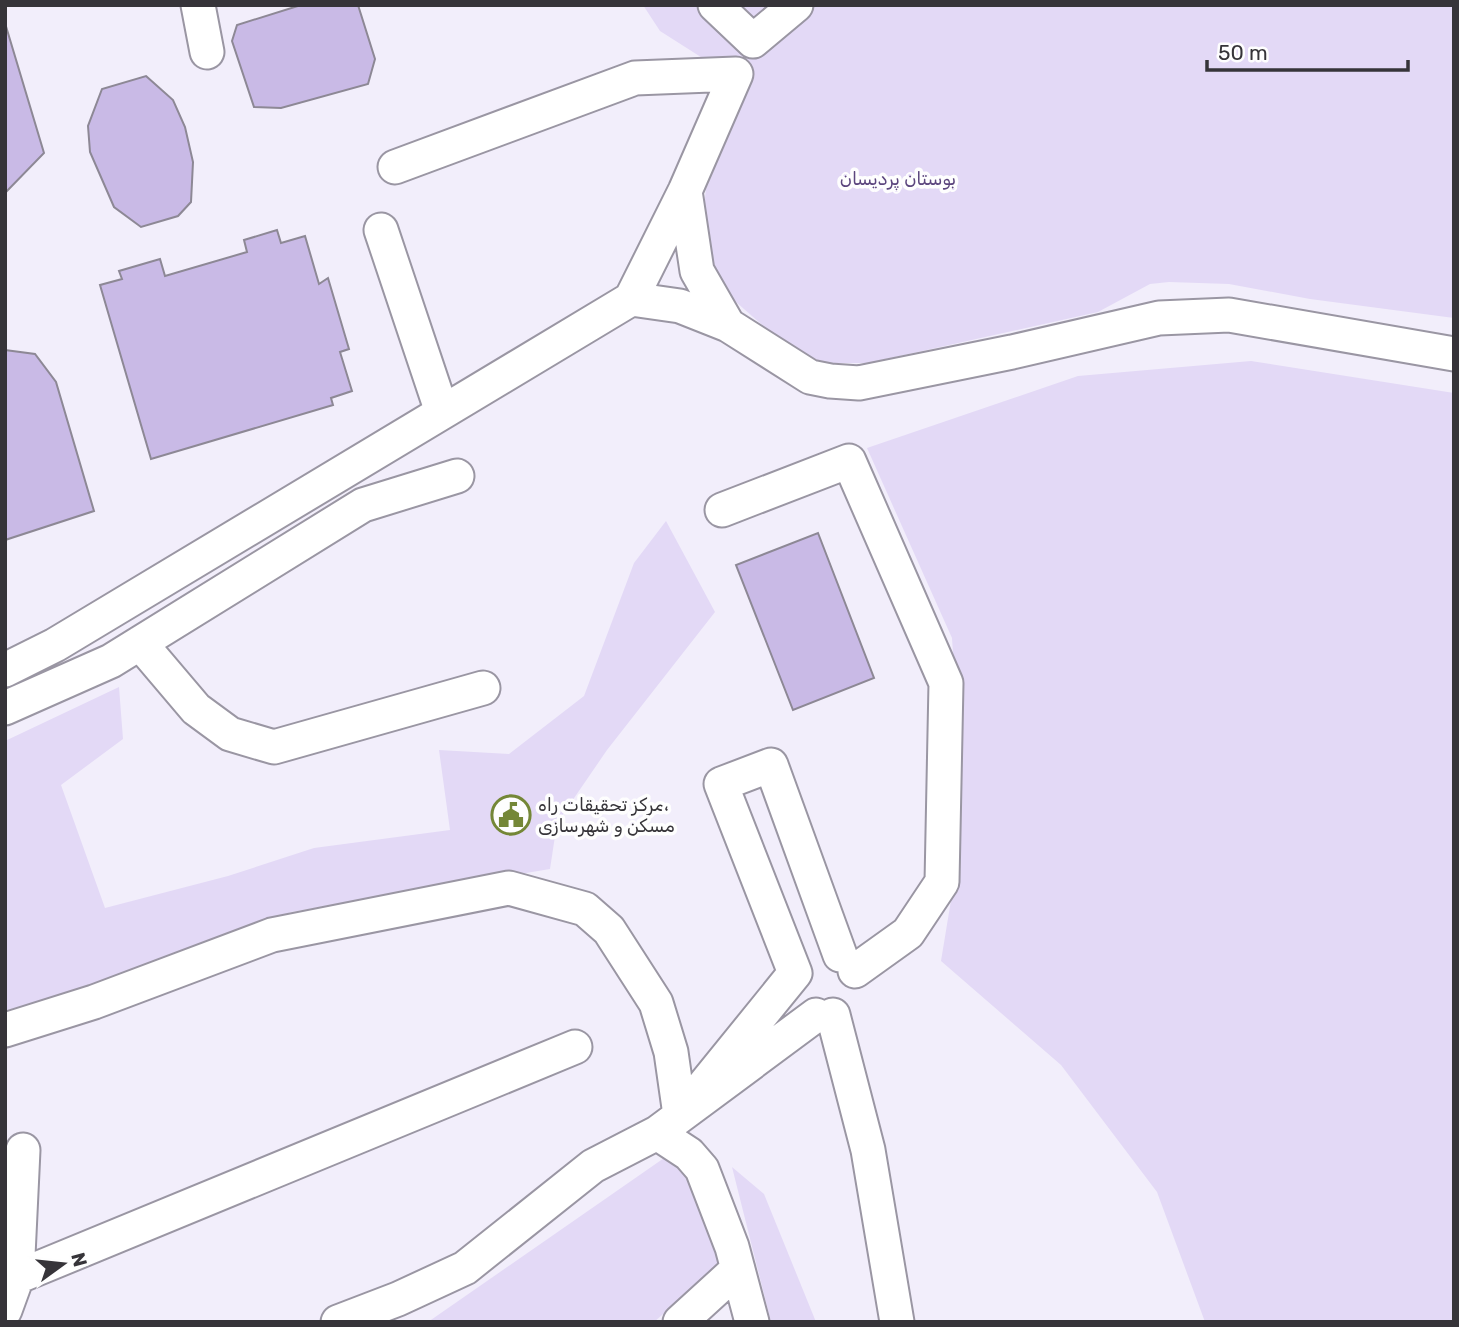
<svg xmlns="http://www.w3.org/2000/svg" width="1459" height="1327" font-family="Rubik,Vazirmatn,sans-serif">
	<rect width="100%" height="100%" fill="#f2eefb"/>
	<path fill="#e3d9f6" d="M643,5H1454V318L1310,299L1229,284L1169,282L1150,284L1098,312L868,363H820L794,353L736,302L717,275L707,243L703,215L706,189L748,87L660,31Z
		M1251,361L1454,393V1322H1205L1157,1192L1061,1065L941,961L954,882L962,787L952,638L867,448L1078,376Z
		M666,521L715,612L607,750L557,823L550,869L291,912L191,955L5,1011V741L119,687L123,739L61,785L105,908L228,876L314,848L450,830L439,750L509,754L584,696L634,563Z
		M667,1156L692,1176L727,1258L654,1322H428Z
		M732,1167L764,1194L816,1322H771Z"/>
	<path fill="#c9bae6" stroke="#8d8895" stroke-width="2" d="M301,5H358L375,59L368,84L281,108L254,107L232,41L237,25Z
		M5,23L44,153L5,193Z
		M146,76L173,100L185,127L193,162L191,202L178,216L141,227L114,207L90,152L88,126L102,89Z
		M277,230L281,243L305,236L319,284L328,278L349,349L340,352L352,391L331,398L333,405L151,459L100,285L122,279L119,271L160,259L165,276L247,252L244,240Z
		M5,350L35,354L56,382L94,511L5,540Z
		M818,533L874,678L793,710L736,565Z"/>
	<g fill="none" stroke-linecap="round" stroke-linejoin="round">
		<g stroke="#9a96a3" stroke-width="37">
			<path id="minor" d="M198,5L207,52
				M715,5L753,41L796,5
				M685,191L697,271L728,325
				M381,230L442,412
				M631,299L680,306L728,325L810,377L830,381L859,383L1012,352L1159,318L1229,315L1454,354
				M722,510L849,461L946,683L942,882L908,933L855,971
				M140,643L196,709L230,734L274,747L483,688
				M5,670L55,645L631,299L685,191L736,74L635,78L395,167
				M5,708L111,661L363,505L457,476
				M833,1015L868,1150L897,1322
				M5,1030L94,1002L272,935L509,888L585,909L609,930L656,1003L671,1052L680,1115
				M680,1115L795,973L721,784L771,765L840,955
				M657,1133L689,1154L702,1169L732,1247L752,1322
				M17,1277L575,1047
				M5,1310L17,1277L23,1150
				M338,1322L398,1299L465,1268L593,1166L657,1133L816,1015
				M680,1322L738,1269"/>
		</g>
		<use href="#minor" stroke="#fff" stroke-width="33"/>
	</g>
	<defs>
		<g id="civic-ring" transform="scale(2.0125)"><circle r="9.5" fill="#fefefe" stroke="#748737" stroke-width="1.5"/><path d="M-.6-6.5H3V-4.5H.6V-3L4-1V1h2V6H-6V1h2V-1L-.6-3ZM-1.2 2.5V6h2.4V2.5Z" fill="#748737"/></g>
	</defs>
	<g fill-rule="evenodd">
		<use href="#civic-ring" x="511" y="815"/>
	</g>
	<g text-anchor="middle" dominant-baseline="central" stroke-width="7" stroke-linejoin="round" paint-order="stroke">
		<g font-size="18" fill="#5c467e" stroke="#fefefe">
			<text x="898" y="179">بوستان پردیسان</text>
		</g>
		<g font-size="18" fill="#363439" stroke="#fefefe" text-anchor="start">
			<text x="538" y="805">مرکز تحقیقات راه،<tspan x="538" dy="21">مسکن و شهرسازی</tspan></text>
		</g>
	</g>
	<rect width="1459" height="1327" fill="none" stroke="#363439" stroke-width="14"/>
	<g transform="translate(63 1264) rotate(75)" stroke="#fefefe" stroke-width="5" paint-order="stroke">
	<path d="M0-5L12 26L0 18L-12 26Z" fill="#363439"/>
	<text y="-10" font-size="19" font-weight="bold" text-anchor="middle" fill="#363439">N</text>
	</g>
	<path d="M1207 60v10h201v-10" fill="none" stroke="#363439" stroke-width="3.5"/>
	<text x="1218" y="60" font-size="21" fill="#363439" stroke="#fefefe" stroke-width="5" paint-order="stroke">50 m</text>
</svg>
